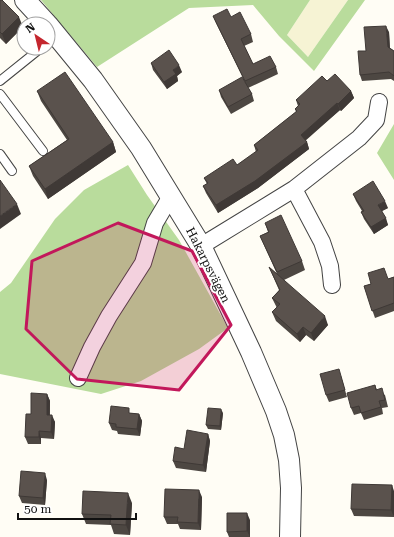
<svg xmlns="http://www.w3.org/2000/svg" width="394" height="537" font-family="'Roboto Serif',serif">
	<rect width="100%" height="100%" fill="#fffdf5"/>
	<path fill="#f6f3d4" d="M310,0H348L308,57L287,35Z"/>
	<path fill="#b9dc9c" d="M41,0H310L287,35L308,57L348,0H365L314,71L279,36L253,5L189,8L97,67Z
		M394,124V180L377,153Z
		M128,165L147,195L179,240L228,328L199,349L141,381L101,394L0,374V292L11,283L55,219L84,190Z"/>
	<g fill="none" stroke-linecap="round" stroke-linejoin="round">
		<g stroke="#444" stroke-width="10">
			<path id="service" d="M0,81L41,48
				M0,94L43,151
				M0,154L12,171"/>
		</g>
		<g stroke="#444" stroke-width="18">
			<path id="minor" d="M294,189L322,242L330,266L332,285
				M201,246L294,189L359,138L376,120L379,102
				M78,378L92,347L109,316L143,263L155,223L171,196"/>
		</g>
		<g stroke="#444" stroke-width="22">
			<path id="tertiary" d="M25,0L47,24
				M48,25L93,80L141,148L201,246L251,352L276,411L284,435L289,460L291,488L290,537"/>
		</g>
		<use href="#service" stroke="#fff" stroke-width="8"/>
		<use href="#minor" stroke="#fff" stroke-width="16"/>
		<use href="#tertiary" stroke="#fff" stroke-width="20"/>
	</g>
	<path fill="#4d4742" d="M0,0L23,27L6,44L0,38Z
		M213,16L231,17L251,34L253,42L244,46L253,64L276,67L278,74L248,88L252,94L254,101L231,114L221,97L219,90L245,82L216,23Z
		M389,32L390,48L394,51V81L391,79L362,81L360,75L366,51Z
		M151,63L182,72L177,76L178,81L167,89L153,70Z
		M327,81L351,91L354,98L341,111L340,110L305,140L307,142L309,149L258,188L218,213L206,193L203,186L207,184L204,178L237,165L256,152L254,145L296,112L295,109L298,106L296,100Z
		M37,91L113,142L116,152L48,199L33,176L29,166L67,140L41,101Z
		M353,194L388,208L382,211L388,225L374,234L364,219L361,212L362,211L356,201Z
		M265,223L302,261L305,270L284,280L328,325L314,341L306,335L300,342L276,321L272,312L277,308L272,298L279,290L269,267L277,274L264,245L260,236L268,232Z
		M394,277V311L375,318L364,286Z
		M341,376L347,397L329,402L326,395Z
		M375,385L377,390L385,395L388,407L382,408L383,414L364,420L361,413L354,415L351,408Z
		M47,394L50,401V415L55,422L54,439L41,438V444H28L25,437L31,414Z
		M131,413L139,414L142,421L140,436L118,434L117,431L112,430L109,423Z
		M223,413L221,430L208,429L206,425Z
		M208,434L210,441L206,472L176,468L173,461L184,449Z
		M47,480L45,505L22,503L19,496Z
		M392,485L394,517L354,516L351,509Z
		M202,497L201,530L180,529L178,524H167L164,517Z
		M132,503L130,535L114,534L111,525L86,524L82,514Z
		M250,520V537H229L227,532Z"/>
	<path fill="#3f3936" d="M19,17L23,27L6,44L2,34Z
		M386,26L389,32L390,53L388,47Z
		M179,65L182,72L177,76L178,81L167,89L164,82L173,70Z
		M351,91L354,98L341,111L338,104Z
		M337,103L340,110L304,142L301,135Z
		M113,142L116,152L48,199L45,189Z
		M307,142L309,149L258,188L218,213L216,205Z
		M385,201L388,208L380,212L378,205Z
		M17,204L21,214L0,229V216Z
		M386,218L388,225L374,234L371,227Z
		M325,316L328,325L314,341L311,333Z
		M303,327L306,335L300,342L297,334Z
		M47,394L50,401L49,422L47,415Z
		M221,409L223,413L221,430L220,426Z
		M139,414L142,421L140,436L137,429Z
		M52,415L55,422L54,439L51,432Z
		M39,431L41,438V444L39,437Z
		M208,434L210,441L206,472L203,465Z
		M45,473L47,480L45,505L43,498Z
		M392,485L394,491V517L391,510Z
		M199,490L202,497L201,530L198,523Z
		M128,493L132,503L130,535L126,525Z
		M247,513L250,520V537L247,531Z"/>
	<path fill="#5a524d" stroke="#3f3936" d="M0,0H2L19,17L2,34L0,32Z
		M227,9L231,17L240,12L251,34L241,39L253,64L270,56L276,67L245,81L213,16Z
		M386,26L388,47L394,51V76L389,72L360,75L358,51H366L364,27Z
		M169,50L179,65L173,70L176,74L164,82L151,63Z
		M65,72L113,142L45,189L29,166L69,139L37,91Z
		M335,74L351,91L338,104L337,103L301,135L307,142L255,181L216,205L203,186L208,183L204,178L233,159L237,165L258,150L254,145L297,111L295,109L300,104L296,100L322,76L327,81Z
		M242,77L252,94L228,107L219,90Z
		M0,180L17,204L0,216Z
		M373,181L385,201L378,205L386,218L371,227L361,212L364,211L353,194Z
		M281,215L302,261L277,272L260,236L269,232L265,223Z
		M269,267L325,316L311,333L303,327L297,334L272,312L280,304L272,298L280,290Z
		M384,268L388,279L394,277V303L372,311L364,286L371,284L368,273Z
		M339,369L345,390L326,395L320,374Z
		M375,385L376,390L382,388L385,400L379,401L381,407L361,413L359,406L351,408L347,393Z
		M31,393L47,394V415H52L51,432L39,431V437H25L26,414H31Z
		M111,406L129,408V413L139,414L137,429L116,427V424L109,423Z
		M208,408L221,409L220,426L206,425Z
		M187,430L208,434L203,465L173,461L175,447L184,449Z
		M21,471L45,473L43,498L19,496Z
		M352,484L392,485L391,510L351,509Z
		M165,489L199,490L198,523L177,522L178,517H164Z
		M83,491L128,493L126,525L110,524L111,515L82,514Z
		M227,513H247V531L227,532Z"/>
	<path fill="#c2185b" fill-opacity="0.2" stroke="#c2185b" stroke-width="3" stroke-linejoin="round" d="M118,223L192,251L231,325L179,390L77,379L26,329L32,261Z"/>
	<g text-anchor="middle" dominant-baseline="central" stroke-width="4" stroke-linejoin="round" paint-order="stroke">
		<g font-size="12" fill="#111" stroke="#fff">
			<text transform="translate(208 265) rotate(63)">Hakarpsvägen</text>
		</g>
	</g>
	<g transform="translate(36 36) rotate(325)"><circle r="19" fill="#ffffff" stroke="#a0a0a0"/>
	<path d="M0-3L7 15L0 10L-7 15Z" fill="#c4262e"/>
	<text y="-6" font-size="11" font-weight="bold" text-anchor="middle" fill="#111111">N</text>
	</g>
	<path d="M18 513v6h118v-6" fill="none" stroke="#111111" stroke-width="2"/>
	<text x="24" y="513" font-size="12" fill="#111111" stroke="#ffffff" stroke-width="3" paint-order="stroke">50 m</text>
</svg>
